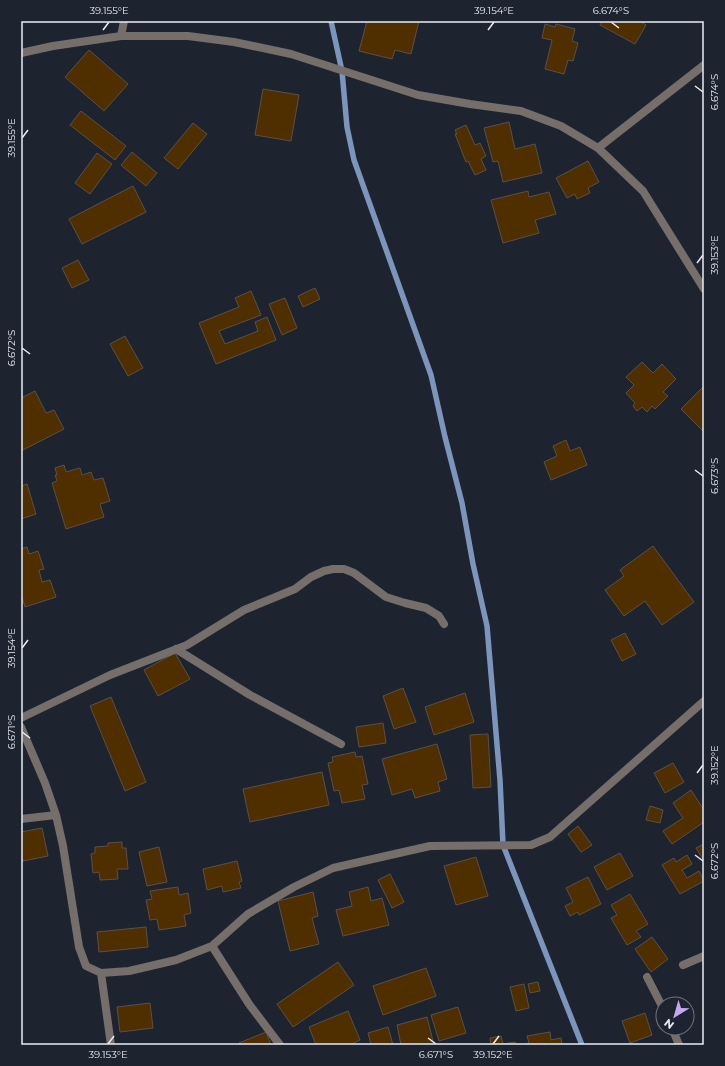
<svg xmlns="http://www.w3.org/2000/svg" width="725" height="1066" font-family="Montserrat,sans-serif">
	<rect width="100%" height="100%" fill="#1e242f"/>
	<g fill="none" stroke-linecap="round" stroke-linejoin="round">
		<path stroke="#7b95bc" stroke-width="5.5" d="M331,21L342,71L347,127L354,160L431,375L445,437L462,503L473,564L487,626L500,780L503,845L582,1045"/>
	</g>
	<path fill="#4f2e00" stroke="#5b5046" d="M367,21H419L411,54L395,50L392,59L359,51Z
		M602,21H640L646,25L635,44L600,25Z
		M545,24L555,27L556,24L575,29L572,41L578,43L573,61L568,60L564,74L545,69L552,40L542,38Z
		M89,50L128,84L104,111L65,77Z
		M263,89L299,95L291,141L255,135Z
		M81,111L126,146L115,160L70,125Z
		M509,122L515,149L535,144L542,173L503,182L498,161L493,162L484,128Z
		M193,123L207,134L178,169L164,158Z
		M466,125L475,145L480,143L486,156L481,159L486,170L475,175L468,161L466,162L455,134H457L455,130Z
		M132,152L157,173L146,186L121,165Z
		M97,153L112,164L90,194L75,183Z
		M588,161L599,182L588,188L590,193L577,199L575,194L567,198L556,178Z
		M133,186L146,212L82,244L69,219Z
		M528,191L529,197L549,192L556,214L535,220L539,233L503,243L491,200Z
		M78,260L89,280L72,288L62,268Z
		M315,288L320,299L303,307L298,296Z
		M251,291L261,315L219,331L225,344L258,331L255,322L267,317L276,340L216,364L199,323L239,307L235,298Z
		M285,298L297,328L282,335L269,304Z
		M125,336L143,368L128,376L110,344Z
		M642,362L653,373L662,364L676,379L663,392L668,396L655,409L652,406L647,412L642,407L637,411L633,406L635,403L626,393L634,385L626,377Z
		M704,386V432L681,409Z
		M35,391L46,413L54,410L64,429L21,451V398Z
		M566,440L570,451L580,447L587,465L551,480L544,462L557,456L553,446Z
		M64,465L66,472L80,468L82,475L91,472L94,480L103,478L110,501L100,504L104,517L66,529L52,483L57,481L55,475H57L55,468Z
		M27,484L36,514L21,519V486Z
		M653,546L694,602L662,625L645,601L624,616L605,590L624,576L620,570Z
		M27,547L29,554L38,551L44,569L39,570L42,582L50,580L56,597L25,607L21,594V549Z
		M625,633L636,654L622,661L611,640Z
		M175,653L190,679L158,696L144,670Z
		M403,688L416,722L394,729L383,696Z
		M465,693L474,722L434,735L425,707Z
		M111,697L146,782L125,791L90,706Z
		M383,723L386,743L359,747L356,727Z
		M488,734L491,787L473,788L470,735Z
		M437,744L447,779L438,782L440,791L415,798L412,789L392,795L382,759Z
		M355,752L356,757L362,756L368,784L362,785L365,799L342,803L339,790L334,791L328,763L333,762L332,757Z
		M673,763L684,782L665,793L654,773Z
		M322,772L329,805L250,822L243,789Z
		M691,790L704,810V822L672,844L663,831L683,818L673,803Z
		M650,806L663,810L660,823L646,820Z
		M578,826L592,845L581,852L568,834Z
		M42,828L48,856L23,861L21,854V832Z
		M122,842V848H126L128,869H117L118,879L100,880L99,872L93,873L91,854L95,853V847L108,846V843Z
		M704,844V861L696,848Z
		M159,847L167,882L147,886L139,852Z
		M620,853L633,876L607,890L594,867Z
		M687,855L692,864L682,870L687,878L699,871L704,881L680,894L662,865L674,858L676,862Z
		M476,857L488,896L456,905L444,866Z
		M237,861L242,881L239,882L241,888L223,892L222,886L207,890L203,869Z
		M390,874L404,902L392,908L378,880Z
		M588,877L601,904L579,915L578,912L570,916L565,906L573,902L566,888Z
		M178,887L179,895L188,893L191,913L184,915L186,926L159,930L157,919L150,920L146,900L152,899L150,891Z
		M368,887L371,901L382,898L389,925L343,936L336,910L352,906L349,892Z
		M313,892L318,916L312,918L319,944L290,951L278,901Z
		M630,894L648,924L636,931L641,937L627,945L611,918L617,915L611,905Z
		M146,927L148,947L99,952L97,932Z
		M652,937L668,959L651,972L635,949Z
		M338,962L354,985L293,1027L277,1004Z
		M426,968L436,996L383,1015L373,986Z
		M538,982L540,991L530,993L528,984Z
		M524,984L529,1008L516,1011L510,987Z
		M150,1003L153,1028L120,1032L117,1007Z
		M458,1007L466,1033L439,1041L431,1015Z
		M348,1011L360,1040L349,1045H316L309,1027Z
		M645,1013L652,1035L630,1043L622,1021Z
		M427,1017L434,1045H401L397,1025Z
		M388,1027L393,1045H371L368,1033Z
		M266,1032L271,1045H240L239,1043Z
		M550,1032L551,1040L561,1038L562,1045H523L529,1043L527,1036Z
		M501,1036L503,1044L515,1042L516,1045H491L490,1038Z"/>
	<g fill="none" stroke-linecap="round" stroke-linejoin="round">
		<path stroke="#756e6b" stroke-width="8" d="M121,36L124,21
			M21,53L53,46L121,36H188L234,42L291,54L418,95L470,104L521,111L561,126L598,148L643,191L704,289
			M598,148L704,65
			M176,649L250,695L341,744
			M21,718L110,675L187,645L244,610L295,589L311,577L324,571L333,569H344L354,573L386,597L405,603L426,608L439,616L444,624
			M21,727L45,783L56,815L63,846L79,947L86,966L101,973L129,971L176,960L212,946L248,914L294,887L333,868L430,846L531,845L550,837L704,701
			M21,819L56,815
			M212,946L249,1004L280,1045
			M683,965L704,956
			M101,973L111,1045
			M647,977L663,1008
			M672,1028L679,1045"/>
	</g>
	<path fill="none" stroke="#e8edf4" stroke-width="1.5" d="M611,22L619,28M103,30L109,22M488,30L494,22M695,86L703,92M22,138L28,130M697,263L703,255M22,348L30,354M695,470L703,476M22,648L28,640M22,732L30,738M697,773L703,765M695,855L703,861M428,1038L436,1044M108,1044L114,1036M493,1044L499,1036"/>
	<rect width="725" height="1066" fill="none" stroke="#1e242f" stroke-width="44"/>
	<g transform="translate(675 1016) rotate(217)"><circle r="19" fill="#1e242f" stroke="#6f747e"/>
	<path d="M0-3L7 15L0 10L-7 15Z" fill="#c5a7f1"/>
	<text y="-6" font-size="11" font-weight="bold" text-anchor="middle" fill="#e8edf4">N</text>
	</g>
	<rect x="22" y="22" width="681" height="1022" fill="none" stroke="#e8edf4" stroke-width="1.5"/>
	<g font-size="10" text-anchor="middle" fill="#e8edf4">
		<text x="109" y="14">39.155°E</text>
		<text x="494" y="14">39.154°E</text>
		<text x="611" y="14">6.674°S</text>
		<text transform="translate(714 92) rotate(-90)" y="4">6.674°S</text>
		<text transform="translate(11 138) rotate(-90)" y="4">39.155°E</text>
		<text transform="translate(714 255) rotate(-90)" y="4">39.153°E</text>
		<text transform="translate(11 348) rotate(-90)" y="4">6.672°S</text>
		<text transform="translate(714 476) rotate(-90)" y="4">6.673°S</text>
		<text transform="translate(11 648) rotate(-90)" y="4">39.154°E</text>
		<text transform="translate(11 732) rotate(-90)" y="4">6.671°S</text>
		<text transform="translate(714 765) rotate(-90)" y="4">39.152°E</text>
		<text transform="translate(714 861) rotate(-90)" y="4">6.672°S</text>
		<text x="108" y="1058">39.153°E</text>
		<text x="436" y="1058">6.671°S</text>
		<text x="493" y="1058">39.152°E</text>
	</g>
</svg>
